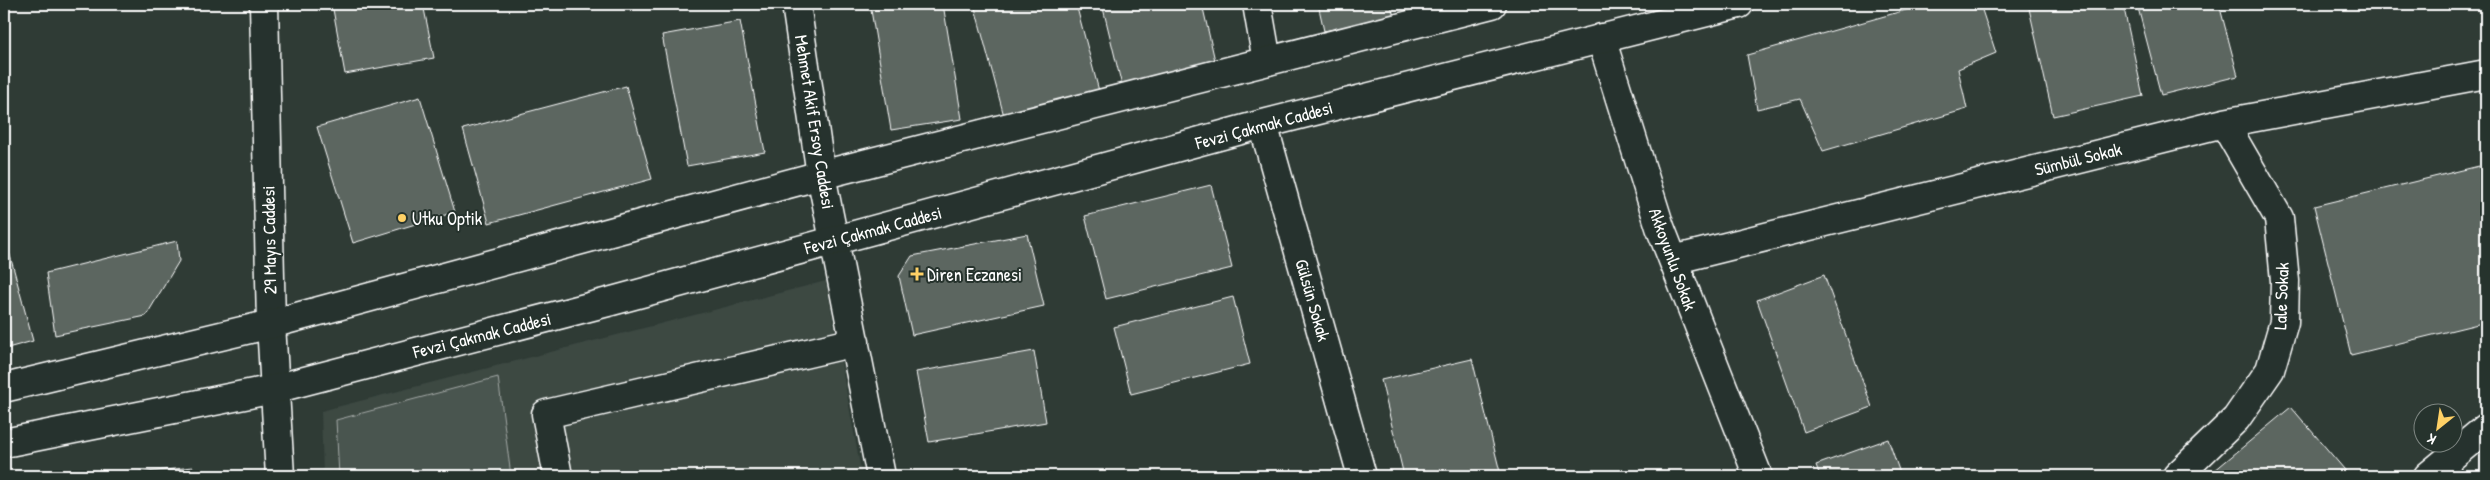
<svg xmlns="http://www.w3.org/2000/svg" width="2490" height="480" font-family="'Patrick Hand',sans-serif">
	<rect width="100%" height="100%" fill="#2f3b35"/>
	<filter id="ink" filterUnits="userSpaceOnUse"><feTurbulence type="fractalNoise" baseFrequency=".02" numOctaves="2"/><feDisplacementMap in="SourceGraphic" scale="10" xChannelSelector="R" yChannelSelector="G"/><feConvolveMatrix kernelMatrix="1 2 1 2 8 2 1 2 1" color-interpolation-filters="sRGB"/></filter>
	<g filter="url(#ink)">
		<path fill="#3c4842" d="M826,281L862,476H323L321,411Z"/>
		<path fill="#4a544f" stroke="#a4aaa7" d="M498,377L511,476H339L336,420Z"/>
		<path fill="#5b6661" stroke="#fff" d="M332,4H423L434,58L345,74Z
			M870,4H943L962,119L891,130Z
			M974,4H1076L1099,91L1004,116Z
			M1102,4H1202L1216,65L1122,86Z
			M1318,4H1391L1394,17L1324,31Z
			M1927,4H1980L1996,53L1958,69L1967,109L1823,151L1800,99L1757,109L1747,55Z
			M2028,4H2123L2143,96L2053,116Z
			M2137,4H2219L2238,76L2161,95Z
			M740,21L765,152L687,166L662,35Z
			M626,86L652,179L489,223L463,129Z
			M420,97L455,212L353,243L317,127Z
			M2479,166L2486,197V322L2351,355L2314,206Z
			M1211,185L1232,268L1106,299L1085,216Z
			M4,233L33,341L4,349Z
			M1027,234L1044,306L912,335L899,276L912,256Z
			M177,241L179,261L146,316L55,335L46,273Z
			M1824,275L1872,407L1804,432L1757,300Z
			M1233,297L1250,364L1131,394L1114,327Z
			M1034,351L1046,422L929,442L916,372Z
			M1472,359L1501,476H1404L1381,380Z
			M2291,407L2350,476H2208Z
			M1888,439L1901,476H1820L1816,465Z
			M193,467L194,476H110Z"/>
		<g fill="none" stroke-linecap="round" stroke-linejoin="round">
			<g stroke="#fff" stroke-width="31">
				<path id="minor" d="M264,4L271,324L280,476
					M796,4L821,175L881,476
					M1257,4L1267,61
					M1601,38L1660,227L1758,476
					M1263,124L1362,476
					M1673,260L2224,123L2486,74
					M558,476L546,414L855,342
					M2177,476L2236,419L2270,370L2284,322L2285,281L2279,218L2224,123
					M2428,476L2486,428"/>
			</g>
			<g stroke="#fff" stroke-width="31">
				<path id="major" d="M4,388L271,324L821,175L1492,4
					M4,443L274,389L612,301L1263,124L1739,4"/>
			</g>
			<use href="#minor" stroke="#26332d" stroke-width="28"/>
			<use href="#major" stroke="#26332d" stroke-width="28"/>
		</g>
	</g>
	<g fill="#ffd166" stroke="#26332d" stroke-width="2">
		<circle cx="402" cy="218" r="5"/>
		<path d="M914.5 266.5h5v5h5v5h-5v5h-5v-5h-5v-5h5z"/>
	</g>
	<g text-anchor="middle" dominant-baseline="central" stroke-width="4" stroke-linejoin="round" paint-order="stroke">
		<g font-size="18" fill="#fff" stroke="#26332d">
			<text transform="translate(815 122) rotate(81)">Mehmet Akif Ersoy Caddesi</text>
			<text transform="translate(1264 125) rotate(-15)">Fevzi Çakmak Caddesi</text>
			<text transform="translate(2078 159) rotate(-14)">Sümbül Sokak</text>
			<text transform="translate(873 230) rotate(-15)">Fevzi Çakmak Caddesi</text>
			<text transform="translate(269 240) rotate(-91)">29 Mayıs Caddesi</text>
			<text transform="translate(1673 259) rotate(70)">Akkoyunlu Sokak</text>
			<text transform="translate(2281 296) rotate(-88)">Lale Sokak</text>
			<text transform="translate(1313 300) rotate(74)">Gülsün Sokak</text>
			<text transform="translate(482 335) rotate(-14)">Fevzi Çakmak Caddesi</text>
		</g>
		<g font-size="18" fill="#fff" stroke="#26332d" text-anchor="start">
			<text x="412" y="218">Utku Optik</text>
			<text x="927" y="274">Diren Eczanesi</text>
		</g>
	</g>
	<rect width="2490" height="480" fill="none" stroke="#26332d" stroke-width="20"/>
	<rect x="10" y="10" width="2470" height="460" fill="none" stroke="#fff" stroke-width="2" filter="url(#ink)"/>
	<g transform="translate(2438 428) rotate(210)"><circle r="24" fill="#26332d" stroke="#7d8581"/>
	<path d="M0-4L9 19L0 12L-9 19Z" fill="#ffd166"/>
	<text y="-8" font-size="14" font-weight="bold" text-anchor="middle" fill="#ffffff">K</text>
	</g>
</svg>
